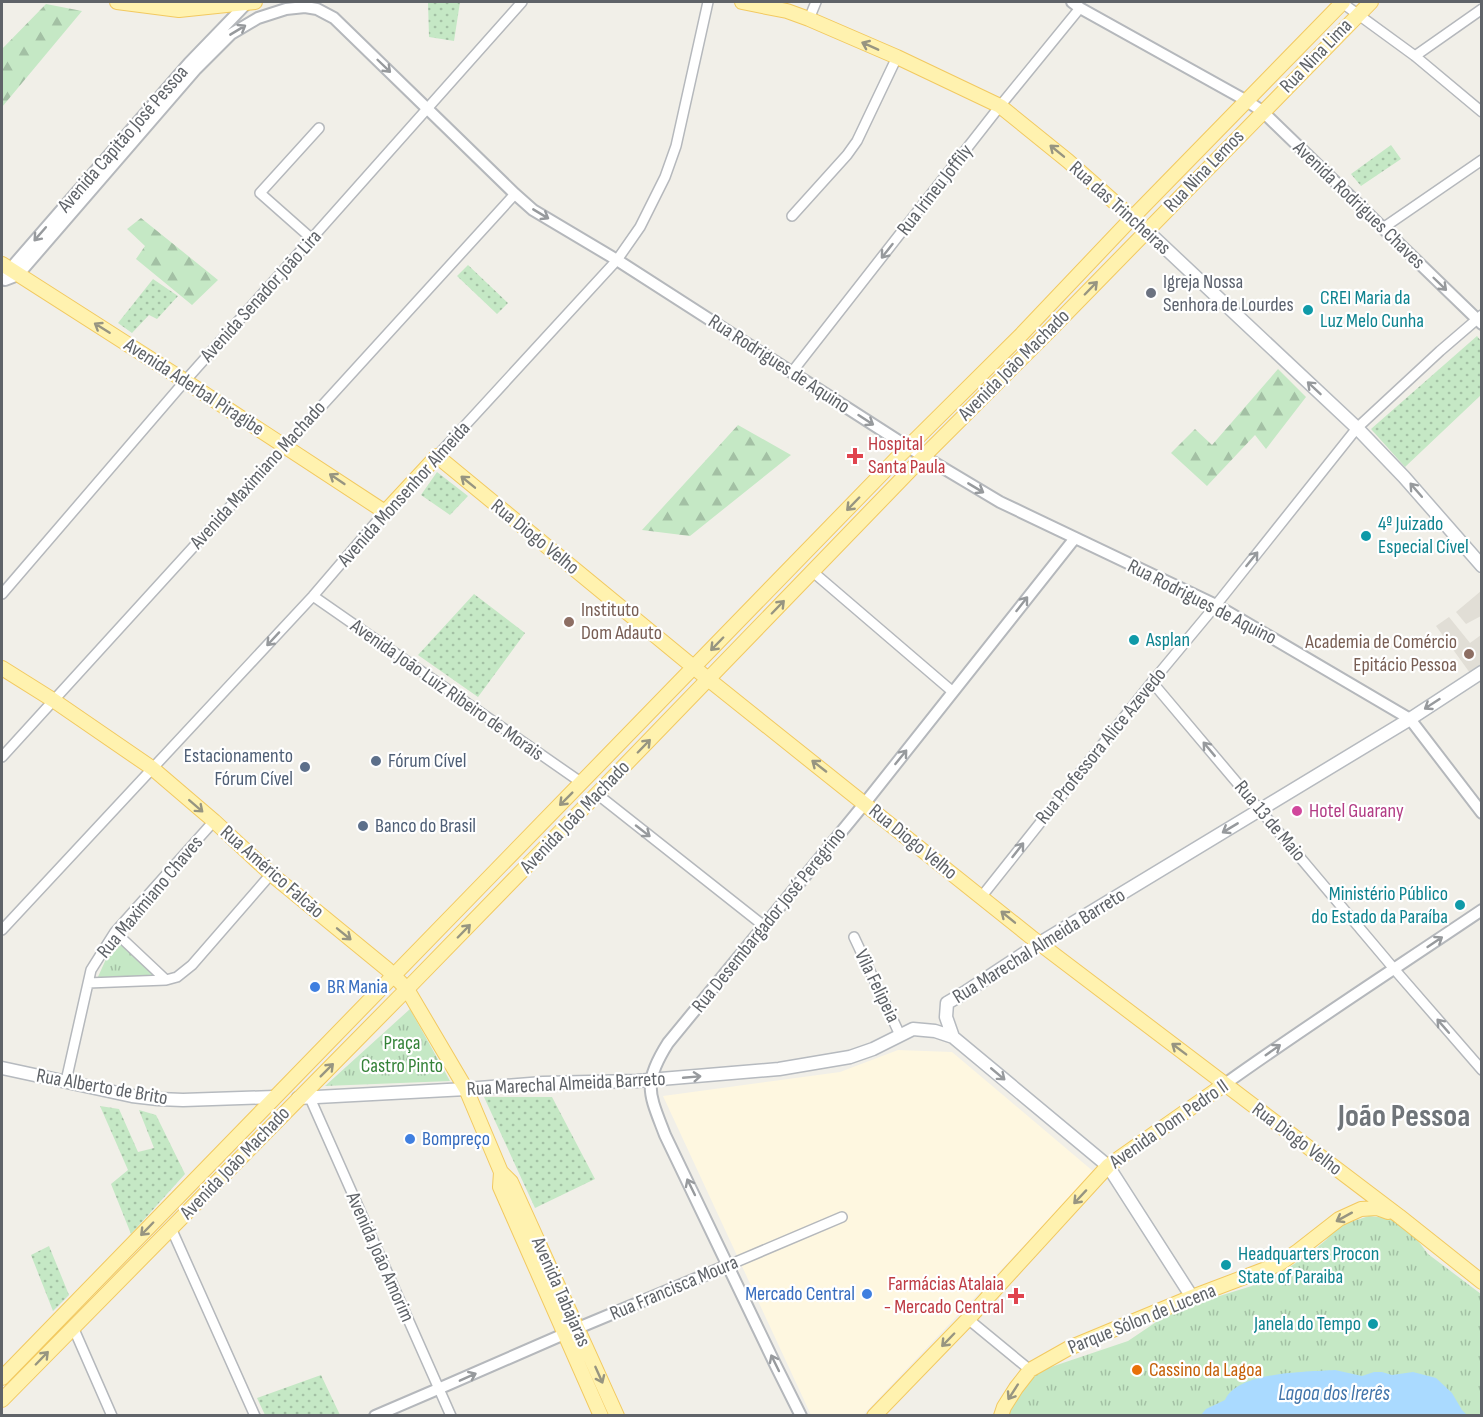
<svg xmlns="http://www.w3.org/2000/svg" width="1483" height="1417" font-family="'Sofia Sans Condensed',sans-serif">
	<defs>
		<pattern id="grass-dots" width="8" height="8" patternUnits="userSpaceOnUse" patternTransform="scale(1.5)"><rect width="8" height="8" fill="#c5e8c5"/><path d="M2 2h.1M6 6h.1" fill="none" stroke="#a3c0a4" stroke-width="1.8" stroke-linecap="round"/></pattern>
		<pattern id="forest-firs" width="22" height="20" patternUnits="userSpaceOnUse" patternTransform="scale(1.5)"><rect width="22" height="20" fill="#c5e8c5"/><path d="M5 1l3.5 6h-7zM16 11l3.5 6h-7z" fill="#a3c0a4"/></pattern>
		<pattern id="park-tufts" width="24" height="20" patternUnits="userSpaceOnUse" patternTransform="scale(1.5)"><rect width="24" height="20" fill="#c5e8c5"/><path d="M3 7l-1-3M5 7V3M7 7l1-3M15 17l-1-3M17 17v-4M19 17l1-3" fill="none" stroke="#a3c0a4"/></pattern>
	</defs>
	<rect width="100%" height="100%" fill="#f1efe8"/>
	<path fill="#fef7e0" d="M898,1050L952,1052L1094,1172L863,1415H811L663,1096L840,1072Z"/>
	<path fill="#e1ded6" d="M1481,591V616L1466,624L1456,612Z
		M1449,617L1470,643L1481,635V665L1470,673L1436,626Z"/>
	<path fill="url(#grass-dots)" d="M428,2H460L454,41L429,37Z
		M1391,145L1401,159L1361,186L1351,174Z
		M468,265L508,303L497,314L457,276Z
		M153,279L178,296L157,319L149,315L132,333L118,323Z
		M1477,336L1481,341V395L1405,467L1371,429Z
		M437,472L468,496L450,515L421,495Z
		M474,594L525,633L478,697L418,655Z
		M484,1097H552L595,1179L535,1208Z
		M100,1106L119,1109L138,1152L154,1148L139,1110L156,1115L185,1174L131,1234L111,1184L128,1170Z
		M49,1246L69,1295L53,1311L31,1255Z
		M321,1375L340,1415H265L257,1398Z"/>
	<path fill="url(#forest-firs)" d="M46,4L82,11L2,107V49Z
		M141,218L218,280L192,305L136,259L145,246L127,229Z
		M1278,369L1306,397L1266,449L1255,435L1207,486L1171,453L1195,429L1212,445Z
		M738,425L791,455L690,536L642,530Z"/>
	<path fill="url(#park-tufts)" d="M116,937L156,976L97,979Z
		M410,1009L450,1081L325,1086Z
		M1369,1216C1376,1217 1386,1217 1393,1220C1407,1228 1419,1241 1428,1254L1481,1294V1415L1005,1416L1021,1388L1042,1370L1128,1341L1174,1310L1268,1281L1308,1255L1326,1240L1338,1226Z"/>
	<path fill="#aadaff" d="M1335,1370L1362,1376L1374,1372H1382L1392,1375L1413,1372L1436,1378L1452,1393L1462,1410L1467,1415H1201L1206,1409L1225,1400C1238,1371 1308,1372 1335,1370Z"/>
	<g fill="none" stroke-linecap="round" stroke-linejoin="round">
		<g stroke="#b5b8bc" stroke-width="12">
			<path id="minor" d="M1341,2L1415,56L1482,112
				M809,19L816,2
				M1415,56L1482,9
				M792,216L847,155L857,141L897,57
				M1383,228L1482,160
				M312,239L260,193L319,128
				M792,372L1000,106L1080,8
				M437,456L617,260L640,227L665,177L676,146L708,2
				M813,572L953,692
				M2,594L185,381L522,2
				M313,596L582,783
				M1152,682L1395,970L1482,1070
				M2,757L515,194
				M597,794L764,926
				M982,896L1152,682L1216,605L1357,428L1440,351L1482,315
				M2,930L313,596L385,512
				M115,932L166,980
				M854,937L900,1035
				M88,983L166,980L177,977L192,965L271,874
				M66,1081L91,970L115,932L214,821
				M310,1098L451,1416
				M171,1228L255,1416
				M729,1265L842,1217
				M968,1319L1030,1370
				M73,1327L112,1416"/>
		</g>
		<g stroke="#b5b8bc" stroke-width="14">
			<path id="tertiary" d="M1072,2L1080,8L1247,101L1262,111L1482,324
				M8,274L10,269L189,63L247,3
				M5,280L18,275L196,69L231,34L258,18L286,9L305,7L317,9L334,18L515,194L533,210L617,260L908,447L1000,502L1216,605L1410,719L1482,813
				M1225,1084C1309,1024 1396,968 1482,910
				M375,1416L438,1389L578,1328L729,1265
				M801,1416L776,1366L665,1135C649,1093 642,1084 668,1043L865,803L1075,538"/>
		</g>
		<g stroke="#b6babf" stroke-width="15">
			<path id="secondary" d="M1146,230L1357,428L1404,477L1482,566
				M953,1037L946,1017L947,1003L964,993L1040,943L1410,719L1482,672
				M2,1068L132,1096L158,1099L183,1100L275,1097
				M298,1098L466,1089L543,1083L637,1081L779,1069L850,1057L873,1049L913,1029L935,1031L953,1037L1108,1166L1192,1297"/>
		</g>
		<g stroke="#f2c960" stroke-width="16">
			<path id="primary" d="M117,2L179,10L255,2
				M742,2L787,11L809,19L897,57L1000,106L1068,161L1138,223
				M2,264L185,381L385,512L437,456L708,679L1031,937L1399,1216L1482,1282
				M2,668L53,700L152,768L214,821L271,874L387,969L407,989L466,1089L501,1172L511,1182L617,1416
				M501,1172L500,1187L601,1416
				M2,1378L900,455L1020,336L1132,218L1343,2
				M2,1400L407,989L597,794L924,456L1050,330L1371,2
				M874,1416L968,1319L1108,1166L1225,1084
				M1001,1416L1004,1407L1016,1388L1030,1370L1069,1348L1192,1297L1279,1264L1298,1251L1339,1219L1361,1209L1377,1208L1388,1212"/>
		</g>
		<use href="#minor" stroke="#fff" stroke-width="9"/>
		<use href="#tertiary" stroke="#fff" stroke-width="10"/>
		<use href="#secondary" stroke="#fff" stroke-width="12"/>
		<use href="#primary" stroke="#fff2af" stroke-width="14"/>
	</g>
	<defs><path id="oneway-shaft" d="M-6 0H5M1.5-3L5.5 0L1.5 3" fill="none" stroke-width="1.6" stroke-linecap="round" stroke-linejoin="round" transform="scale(1.5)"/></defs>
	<g stroke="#979a9d">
		<use href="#oneway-shaft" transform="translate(238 30) rotate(-31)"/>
		<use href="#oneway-shaft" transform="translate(384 66) rotate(44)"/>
		<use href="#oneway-shaft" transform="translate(541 214) rotate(31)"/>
		<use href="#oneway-shaft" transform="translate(40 234) rotate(131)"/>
		<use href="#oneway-shaft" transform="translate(887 251) rotate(128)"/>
		<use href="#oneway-shaft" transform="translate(1440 284) rotate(44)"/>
		<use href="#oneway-shaft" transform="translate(1314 388) rotate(-137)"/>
		<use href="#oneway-shaft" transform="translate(866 420) rotate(33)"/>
		<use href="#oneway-shaft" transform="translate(976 488) rotate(31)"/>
		<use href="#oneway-shaft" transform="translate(1416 490) rotate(-131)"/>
		<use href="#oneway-shaft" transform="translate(1252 559) rotate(-51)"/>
		<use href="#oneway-shaft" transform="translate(1022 604) rotate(-52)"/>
		<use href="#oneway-shaft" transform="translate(273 639) rotate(133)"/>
		<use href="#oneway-shaft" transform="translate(1432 704) rotate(147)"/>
		<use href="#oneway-shaft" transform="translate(1209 749) rotate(-130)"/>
		<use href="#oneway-shaft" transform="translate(901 757) rotate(-51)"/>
		<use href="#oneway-shaft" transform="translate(1230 828) rotate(149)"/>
		<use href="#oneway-shaft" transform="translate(643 831) rotate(38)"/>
		<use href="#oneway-shaft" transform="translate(1018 850) rotate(-52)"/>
		<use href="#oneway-shaft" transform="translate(1435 942) rotate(-34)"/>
		<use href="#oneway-shaft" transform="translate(1443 1026) rotate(-131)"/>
		<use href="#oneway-shaft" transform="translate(1273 1050) rotate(-35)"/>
		<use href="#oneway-shaft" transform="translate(998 1074) rotate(40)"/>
		<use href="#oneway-shaft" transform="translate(692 1077) rotate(-5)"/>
		<use href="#oneway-shaft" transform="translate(691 1187) rotate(-116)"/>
		<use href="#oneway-shaft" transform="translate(775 1363) rotate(-116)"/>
		<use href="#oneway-shaft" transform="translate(468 1377) rotate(-24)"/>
	</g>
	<g stroke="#979581">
		<use href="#oneway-shaft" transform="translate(870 46) rotate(-156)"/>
		<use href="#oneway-shaft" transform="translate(1057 151) rotate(-141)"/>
		<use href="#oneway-shaft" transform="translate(1091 288) rotate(-46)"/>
		<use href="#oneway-shaft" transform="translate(102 328) rotate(-148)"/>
		<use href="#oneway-shaft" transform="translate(337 479) rotate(-146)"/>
		<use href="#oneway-shaft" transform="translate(468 482) rotate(-141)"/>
		<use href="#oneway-shaft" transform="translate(853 504) rotate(134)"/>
		<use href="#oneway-shaft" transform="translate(778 607) rotate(-46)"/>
		<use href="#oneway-shaft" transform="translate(717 644) rotate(134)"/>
		<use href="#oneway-shaft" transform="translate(644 746) rotate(-46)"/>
		<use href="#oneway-shaft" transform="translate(819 766) rotate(-142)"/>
		<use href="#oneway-shaft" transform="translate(566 799) rotate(135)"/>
		<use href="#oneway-shaft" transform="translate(196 806) rotate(41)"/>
		<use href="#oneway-shaft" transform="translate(1008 917) rotate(-141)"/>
		<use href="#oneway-shaft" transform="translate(464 931) rotate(-46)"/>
		<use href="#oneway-shaft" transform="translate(344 934) rotate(39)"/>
		<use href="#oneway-shaft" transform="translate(1179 1049) rotate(-143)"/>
		<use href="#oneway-shaft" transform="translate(327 1070) rotate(-45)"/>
		<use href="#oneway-shaft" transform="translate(1080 1197) rotate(133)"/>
		<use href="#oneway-shaft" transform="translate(1344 1217) rotate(151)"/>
		<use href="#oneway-shaft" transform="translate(147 1229) rotate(134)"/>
		<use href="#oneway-shaft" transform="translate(948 1340) rotate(134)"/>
		<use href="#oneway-shaft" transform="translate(42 1358) rotate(-46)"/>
		<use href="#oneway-shaft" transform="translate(599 1375) rotate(66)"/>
		<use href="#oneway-shaft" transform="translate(1013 1392) rotate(123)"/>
	</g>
	<circle fill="#6b7280" stroke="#fff" stroke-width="2" cx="1151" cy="293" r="6"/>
	<g fill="#0f9aa8" stroke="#fff" stroke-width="2">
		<circle cx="1308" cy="310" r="6"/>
		<circle cx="1366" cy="536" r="6"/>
		<circle cx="1134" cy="640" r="6"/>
		<circle cx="1460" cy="905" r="6"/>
		<circle cx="1226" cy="1265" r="6"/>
		<circle cx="1373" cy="1324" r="6"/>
	</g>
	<g fill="#e0444e" stroke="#fff" stroke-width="2">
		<path d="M852 447h6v6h6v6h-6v6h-6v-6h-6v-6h6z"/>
		<path d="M1013 1287h6v6h6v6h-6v6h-6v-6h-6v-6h6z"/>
	</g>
	<g fill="#8d6e63" stroke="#fff" stroke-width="2">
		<circle cx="569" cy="622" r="6"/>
		<circle cx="1469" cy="654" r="6"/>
	</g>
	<g fill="#5c6f8a" stroke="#fff" stroke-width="2">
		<circle cx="376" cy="761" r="6"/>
		<circle cx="305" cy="767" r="6"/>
		<circle cx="363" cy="826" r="6"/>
	</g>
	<circle fill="#d1479c" stroke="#fff" stroke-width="2" cx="1297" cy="811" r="6"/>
	<g fill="#3f7fe0" stroke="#fff" stroke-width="2">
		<circle cx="315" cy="987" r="6"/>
		<circle cx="410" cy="1139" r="6"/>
		<circle cx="867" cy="1294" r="6"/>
	</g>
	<circle fill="#e8710a" stroke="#fff" stroke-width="2" cx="1137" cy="1370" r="6"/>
	<g text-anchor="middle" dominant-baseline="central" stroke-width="4.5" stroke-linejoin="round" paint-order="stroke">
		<g font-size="20" fill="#5f6368" stroke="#fff">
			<text transform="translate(1316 56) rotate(-46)">Rua Nina Lima</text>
			<text transform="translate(123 139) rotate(-49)">Avenida Capitão José Pessoa</text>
			<text transform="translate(1204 171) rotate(-46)">Rua Nina Lemos</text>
			<text transform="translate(935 190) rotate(-52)">Rua Irineu Joffily</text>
			<text transform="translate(1359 205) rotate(44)">Avenida Rodrigues Chaves</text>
			<text transform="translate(1120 208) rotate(42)">Rua das Trincheiras</text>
			<text transform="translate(261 296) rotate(-48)">Avenida Senador João Lira</text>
			<text transform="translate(779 364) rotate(33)">Rua Rodrigues de Aquino</text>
			<text transform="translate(1014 365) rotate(-45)">Avenida João Machado</text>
			<text transform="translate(194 387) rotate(33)">Avenida Aderbal Piragibe</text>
			<text transform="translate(258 475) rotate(-48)">Avenida Maximiano Machado</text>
			<text transform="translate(404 494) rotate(-48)">Avenida Monsenhor Almeida</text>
			<text transform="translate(535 537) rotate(39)">Rua Diogo Velho</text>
			<text transform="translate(1202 602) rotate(27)">Rua Rodrigues de Aquino</text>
			<text transform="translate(447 690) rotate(35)">Avenida João Luiz Ribeiro de Morais</text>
			<text transform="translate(1101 746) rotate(-51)">Rua Professora Alice Azevedo</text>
			<text transform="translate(575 817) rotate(-46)">Avenida João Machado</text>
			<text transform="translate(1270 821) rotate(50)">Rua 13 de Maio</text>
			<text transform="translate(913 842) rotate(39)">Rua Diogo Velho</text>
			<text transform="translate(272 872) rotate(41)">Rua Américo Falcão</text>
			<text transform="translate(150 897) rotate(-50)">Rua Maximiano Chaves</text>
			<text transform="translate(769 920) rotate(-51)">Rua Desembargador José Peregrino</text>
			<text transform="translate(1039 946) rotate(-32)">Rua Marechal Almeida Barreto</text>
			<text transform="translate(877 986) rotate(64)">Vila Felipeia</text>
			<text transform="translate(566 1084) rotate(-3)">Rua Marechal Almeida Barreto</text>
			<text transform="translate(102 1087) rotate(10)">Rua Alberto de Brito</text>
			<text transform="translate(1169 1124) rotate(-35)">Avenida Dom Pedro II</text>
			<text transform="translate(1297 1139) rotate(37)">Rua Diogo Velho</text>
			<text transform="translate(235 1163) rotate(-46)">Avenida João Machado</text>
			<text transform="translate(380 1257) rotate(66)">Avenida João Amorim</text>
			<text transform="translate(674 1288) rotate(-23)">Rua Francisca Moura</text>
			<text transform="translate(561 1292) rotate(66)">Avenida Tabajaras</text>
			<text transform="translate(1142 1319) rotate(-22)">Parque Sólon de Lucena</text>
		</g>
		<g font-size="20" fill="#5b616d" stroke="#fff" text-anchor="start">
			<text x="1163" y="282">Igreja Nossa<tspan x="1163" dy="23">Senhora de Lourdes</tspan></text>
		</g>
		<g font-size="20" fill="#0d838f" stroke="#fff" text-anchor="start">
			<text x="1320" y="298">CREI Maria da<tspan x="1320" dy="23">Luz Melo Cunha</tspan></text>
			<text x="1378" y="524">4º Juizado<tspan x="1378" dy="23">Especial Cível</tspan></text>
			<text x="1146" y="640">Asplan</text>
			<text x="1448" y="894" text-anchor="end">Ministério Público<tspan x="1448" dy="23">do Estado da Paraíba</tspan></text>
			<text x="1238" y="1254">Headquarters Procon<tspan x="1238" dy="23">State of Paraiba</tspan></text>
			<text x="1361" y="1324" text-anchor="end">Janela do Tempo</text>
		</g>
		<g font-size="20" fill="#be3a42" stroke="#fff" text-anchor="start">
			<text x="868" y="444">Hospital<tspan x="868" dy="23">Santa Paula</tspan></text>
			<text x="1004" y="1284" text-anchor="end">Farmácias Atalaia<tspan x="1004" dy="23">- Mercado Central</tspan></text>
		</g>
		<g font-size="20" fill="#785e54" stroke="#fff" text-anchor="start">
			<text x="581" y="610">Instituto<tspan x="581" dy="23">Dom Adauto</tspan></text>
			<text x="1457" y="642" text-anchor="end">Academia de Comércio<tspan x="1457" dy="23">Epitácio Pessoa</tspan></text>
		</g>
		<g font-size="20" fill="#4e5e75" stroke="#fff" text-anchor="start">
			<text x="293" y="756" text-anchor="end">Estacionamento<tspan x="293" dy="23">Fórum Cível</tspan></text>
			<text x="388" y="761">Fórum Cível</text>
			<text x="375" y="826">Banco do Brasil</text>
		</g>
		<g font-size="20" fill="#b23c85" stroke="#fff" text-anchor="start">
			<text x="1309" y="811">Hotel Guarany</text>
		</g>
		<g font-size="20" fill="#366cbe" stroke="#fff" text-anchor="start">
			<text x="327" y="987">BR Mania</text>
			<text x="422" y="1139">Bompreço</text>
			<text x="855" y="1294" text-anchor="end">Mercado Central</text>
		</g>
		<g font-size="20" fill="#348238" stroke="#fff">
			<text x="402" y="1043">Praça<tspan x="402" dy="23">Castro Pinto</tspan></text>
		</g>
		<g font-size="20" fill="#c56008" stroke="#fff" text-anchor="start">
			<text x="1149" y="1370">Cassino da Lagoa</text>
		</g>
		<g font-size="21" font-style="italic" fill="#4174aa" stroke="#fff">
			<text x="1334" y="1393">Lagoa dos Irerês</text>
		</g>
		<g font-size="32" font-weight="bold" fill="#70757a" stroke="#fff">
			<text x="1404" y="1116">João Pessoa</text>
		</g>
	</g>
	<rect width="1483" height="1417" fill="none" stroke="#5f6368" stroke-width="6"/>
</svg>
